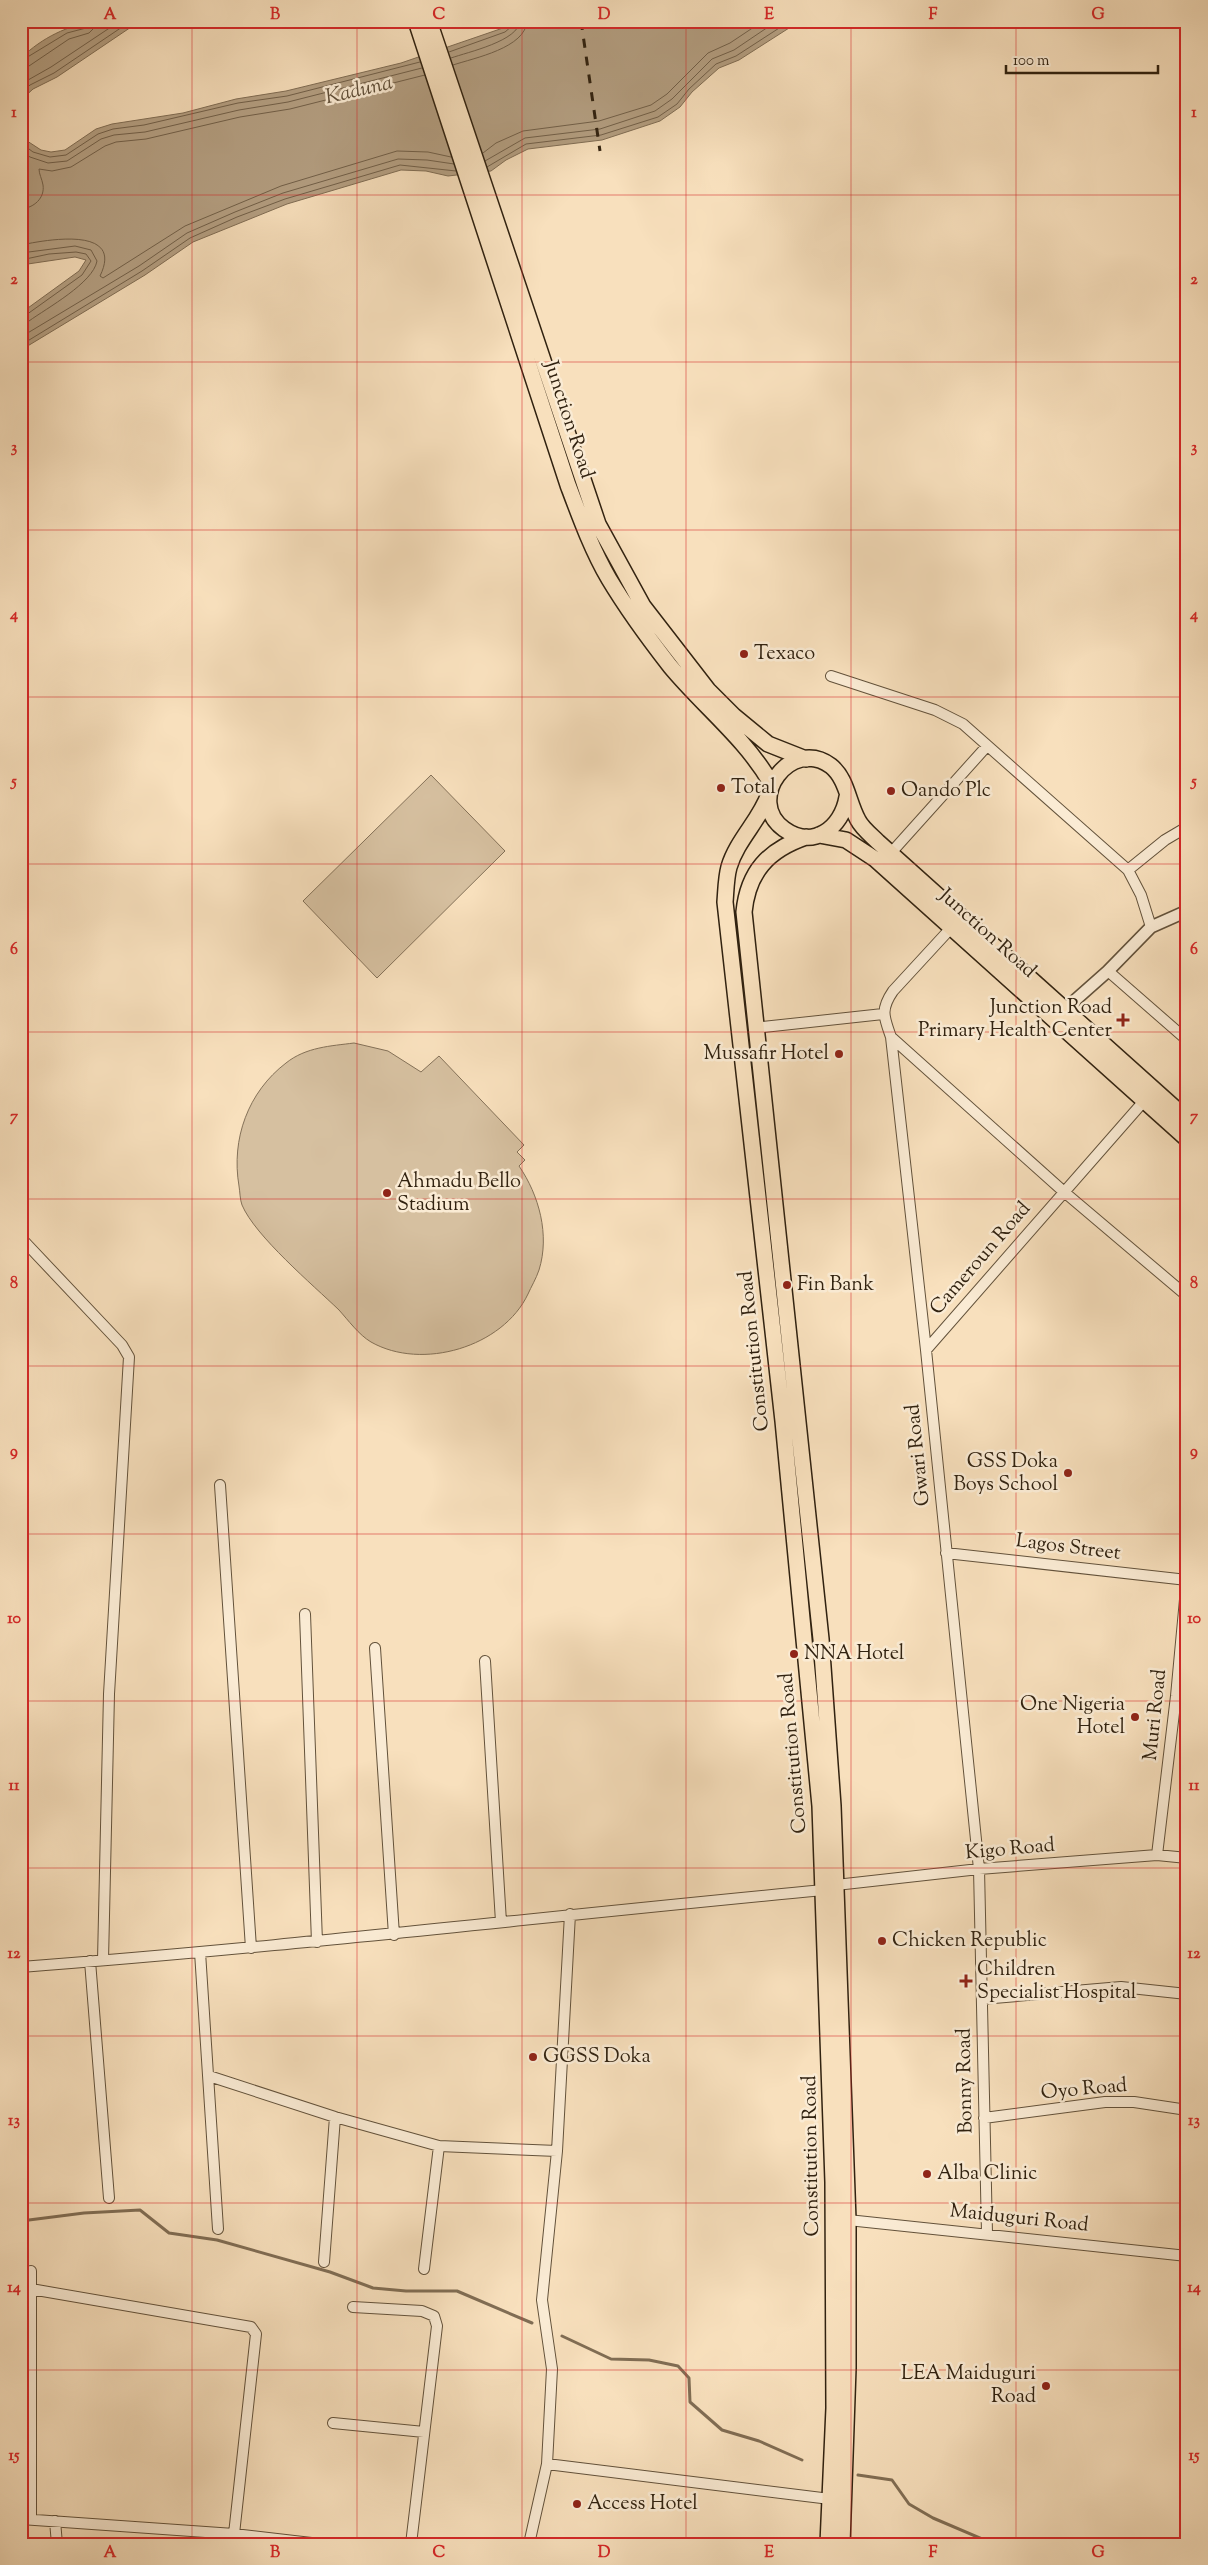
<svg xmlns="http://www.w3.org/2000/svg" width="1208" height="2565" font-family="'Sorts Mill Goudy',serif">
	<rect width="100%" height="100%" fill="#f8e0bd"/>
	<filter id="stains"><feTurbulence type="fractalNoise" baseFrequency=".004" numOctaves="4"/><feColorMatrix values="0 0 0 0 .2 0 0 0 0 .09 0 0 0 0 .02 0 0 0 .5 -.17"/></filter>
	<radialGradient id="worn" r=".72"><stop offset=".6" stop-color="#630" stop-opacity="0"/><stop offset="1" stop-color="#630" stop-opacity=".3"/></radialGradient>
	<path fill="#d6c0a0" stroke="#847158" d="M431,775L505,851L377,978L303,901Z
		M354,1043L388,1051L421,1072L439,1056L524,1145L517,1152L525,1160L519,1166C539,1195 550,1235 539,1270C536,1279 531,1287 528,1294C503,1347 422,1371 371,1342C359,1335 348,1320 339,1310C313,1285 255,1236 242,1205C240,1200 240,1192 239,1186C231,1139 248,1092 286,1063C306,1047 331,1046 354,1043Z"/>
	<path fill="#b49f82" stroke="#806d54" d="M95,21H140L57,77L33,89L21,100V58C43,37 67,26 95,21Z
		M511,21H800L739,60L719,68L692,92L680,107L660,121L602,140L528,149L506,160L491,171L448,176L426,171L401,170L287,204L193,242L145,275L21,350V313L79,271L86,260L75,257L21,265V192L25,188L21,181V137L41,150L51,152L65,150L96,129L112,124L183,113L236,99L286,91L401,63L503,28Z"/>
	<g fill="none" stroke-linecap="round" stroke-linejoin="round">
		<path stroke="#726049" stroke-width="1" d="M449,52L505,32L512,26L513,21
			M451,58C468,52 519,41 520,21
			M21,61L67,33L86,28L89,21
			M453,65C474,58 526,48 527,21
			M21,67L29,66L69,39L89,33L94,28L95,21
			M21,84L51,67L120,21
			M21,93L30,85L54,73L131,21
			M21,143L33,152L50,157L66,155L98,134L113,129L144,125L238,103L287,96L420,62
			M21,151L30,157L48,163L67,161L101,139L114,135L145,132L239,110L288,102L422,68
			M483,153L496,143L523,131L599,121L651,105L667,94L708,53L730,43L763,21
			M485,161L525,138L600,129L655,111L672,99L712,59L734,50L777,21
			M487,167L526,144L601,135L658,117L677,104L689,89L716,64L736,56L790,21
			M21,209C34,208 45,198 43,185C42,179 39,174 39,169L52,171L71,167L105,146L116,142L146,139L240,117L290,109L425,75
			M21,245C45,240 125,225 100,276L103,278L185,226L281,186L397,151L428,152L451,157
			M21,253L75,246L91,250L97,261C93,283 47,308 29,321L21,323
			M21,260L49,254L76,252L86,254L91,261L82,275L26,315L21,316
			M21,337L139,266L187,233L235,212L283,193L398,159L427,160L454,164
			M21,345L142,271L190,238L237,217L285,199L400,165L456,171"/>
		<path stroke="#806d54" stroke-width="3" d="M1186,21L1187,22
			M21,2221L84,2213L140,2210L169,2233L217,2240L330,2272L373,2288L406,2291H457L532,2323
			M562,2336L611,2359L649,2360L678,2366L689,2378L690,2402L722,2430L759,2441L802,2460
			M858,2475L892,2480L909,2504L933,2518L994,2544"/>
		<g stroke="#63523b" stroke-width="12">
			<path id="minor" d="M831,676L935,710L963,724L1128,870L1141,895L1151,927
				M890,854L987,746
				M1128,870L1165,840L1187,827
				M951,928L893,991C880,1010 884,1017 891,1037L926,1350L979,1869L987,2233
				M1108,971L1187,1040
				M754,1028L883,1014
				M891,1037L1063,1191L1187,1296
				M21,1238L122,1345L129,1357L109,1694L103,1960
				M926,1350L1144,1101
				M220,1485L251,1948
				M946,1553L1187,1580
				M305,1614L317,1942
				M375,1648L394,1935
				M485,1661L501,1922
				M1157,1855L1176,1696L1187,1578
				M836,1885L979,1869L1157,1855L1187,1858
				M200,1952L218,2229
				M90,1961L109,2198
				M21,1967C289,1947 556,1915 824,1890
				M982,1999L1121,1987L1187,1994
				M209,2076L335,2117L439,2146L557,2151
				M984,2118L1105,2102H1134L1187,2110
				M848,2220L1187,2256
				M324,2262L335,2117
				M424,2269L439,2146
				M31,2289L251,2327L256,2334L234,2534
				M353,2307L422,2311L434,2316L437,2326L411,2544
				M333,2423L424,2432
				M547,2464L830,2499
				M21,2519L234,2534L320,2544
				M31,2520V2271
				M55,2521L57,2544
				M529,2544L547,2464L552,2369L542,2300L557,2151L570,1914"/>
		</g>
		<g stroke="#63523b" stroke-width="14">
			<path id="tertiary" d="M1064,1010L1108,971L1151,927L1187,911"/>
		</g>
		<g stroke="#312210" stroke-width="18">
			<path id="primary" d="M416,21L568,485C580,517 592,550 609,579C627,609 649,639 670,666C703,706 745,738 771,783
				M429,21L598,524L643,606L708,690L734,716L768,744L806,759
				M769,794C760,820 737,840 729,867C726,878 726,890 725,902L783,1421L820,1806L833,2182L834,2408L828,2544
				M847,797C842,828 813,850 784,829C744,800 791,736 831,766C847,779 848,802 858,820C862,828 871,835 878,842L1187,1119
				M819,835L846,840L875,859L1187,1139
				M806,837C768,850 748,872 744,912L821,1639L833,1806L848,2220V2368L842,2544"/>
		</g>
		<use href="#minor" stroke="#faebd4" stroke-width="10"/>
		<use href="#tertiary" stroke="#faebd4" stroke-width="11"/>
		<use href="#primary" stroke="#f8e0bd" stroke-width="15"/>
		<path stroke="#312210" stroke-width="3" stroke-dasharray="9 9" stroke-linecap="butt" d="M581,21L600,151"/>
	</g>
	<path fill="none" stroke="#d62828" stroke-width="1" stroke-opacity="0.55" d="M192,21V2544M357,21V2544M522,21V2544M686,21V2544M851,21V2544M1016,21V2544M21,195H1187M21,362H1187M21,530H1187M21,697H1187M21,864H1187M21,1032H1187M21,1199H1187M21,1366H1187M21,1534H1187M21,1701H1187M21,1868H1187M21,2036H1187M21,2203H1187M21,2370H1187"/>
	<g fill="#8f2418" stroke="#faebd4" stroke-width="2">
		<circle cx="744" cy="654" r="5"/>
		<circle cx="721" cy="788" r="5"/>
		<circle cx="891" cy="791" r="5"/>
		<path d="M1120.5 1012.5h5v5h5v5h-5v5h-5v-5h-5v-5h5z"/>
		<circle cx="839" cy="1054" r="5"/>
		<circle cx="387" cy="1193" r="5"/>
		<circle cx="787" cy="1285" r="5"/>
		<circle cx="1068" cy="1473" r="5"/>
		<circle cx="794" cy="1654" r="5"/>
		<circle cx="1135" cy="1717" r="5"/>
		<circle cx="882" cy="1941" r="5"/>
		<path d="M963.5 1973.5h5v5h5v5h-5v5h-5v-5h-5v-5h5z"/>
		<circle cx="533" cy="2057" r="5"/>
		<circle cx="927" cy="2174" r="5"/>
		<circle cx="1046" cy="2386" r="5"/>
		<circle cx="577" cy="2504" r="5"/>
	</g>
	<g text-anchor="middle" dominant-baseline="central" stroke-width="5" stroke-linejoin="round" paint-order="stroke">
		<g font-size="20" fill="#312210" stroke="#faebd4">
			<text transform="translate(568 420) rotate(72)">Junction Road</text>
			<text transform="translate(987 934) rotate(42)">Junction Road</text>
			<text transform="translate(981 1259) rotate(-49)">Cameroun Road</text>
			<text transform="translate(755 1351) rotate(-96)">Constitution Road</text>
			<text transform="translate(919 1455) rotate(-96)">Gwari Road</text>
			<text transform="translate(1068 1548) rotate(7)">Lagos Street</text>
			<text transform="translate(1156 1715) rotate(-84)">Muri Road</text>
			<text transform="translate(794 1753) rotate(-95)">Constitution Road</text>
			<text transform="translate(1010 1850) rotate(-5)">Kigo Road</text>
			<text transform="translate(966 2081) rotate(-91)">Bonny Road</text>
			<text transform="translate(1084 2090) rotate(-5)">Oyo Road</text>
			<text transform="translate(812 2156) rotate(-91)">Constitution Road</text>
			<text transform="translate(1019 2219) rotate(6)">Maiduguri Road</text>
		</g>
		<g font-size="20" fill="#312210" stroke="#faebd4" text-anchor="start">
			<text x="754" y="654">Texaco</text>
			<text x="731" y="788">Total</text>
			<text x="901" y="791">Oando Plc</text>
			<text x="1112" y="1008" text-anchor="end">Junction Road<tspan x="1112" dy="23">Primary Health Center</tspan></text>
			<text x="829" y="1054" text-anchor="end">Mussafir Hotel</text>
			<text x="397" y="1182">Ahmadu Bello<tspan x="397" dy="23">Stadium</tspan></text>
			<text x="797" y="1285">Fin Bank</text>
			<text x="1058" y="1462" text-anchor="end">GSS Doka<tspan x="1058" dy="23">Boys School</tspan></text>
			<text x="804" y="1654">NNA Hotel</text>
			<text x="1125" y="1705" text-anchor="end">One Nigeria<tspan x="1125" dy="23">Hotel</tspan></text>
			<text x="892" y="1941">Chicken Republic</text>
			<text x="977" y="1970">Children<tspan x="977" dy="23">Specialist Hospital</tspan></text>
			<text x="543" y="2057">GGSS Doka</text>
			<text x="937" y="2174">Alba Clinic</text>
			<text x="1036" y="2374" text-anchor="end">LEA Maiduguri<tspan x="1036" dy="23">Road</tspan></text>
			<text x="587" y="2504">Access Hotel</text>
		</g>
		<g font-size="21" font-style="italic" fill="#5f4e38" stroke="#faebd4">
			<text transform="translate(359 91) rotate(-13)">Kaduna</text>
		</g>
	</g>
	<rect width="1208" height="2565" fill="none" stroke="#f8e0bd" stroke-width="55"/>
	<path d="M1006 65v8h152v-8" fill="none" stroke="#312210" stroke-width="2.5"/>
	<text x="1013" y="65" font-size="15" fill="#312210" stroke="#faebd4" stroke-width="4" paint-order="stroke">100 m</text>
	<rect x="28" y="28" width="1152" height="2510" fill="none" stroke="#d62828" stroke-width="2"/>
	<g font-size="16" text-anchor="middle" font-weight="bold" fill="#d62828">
		<text x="110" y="19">A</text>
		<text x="275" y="19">B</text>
		<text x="439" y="19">C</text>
		<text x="604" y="19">D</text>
		<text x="769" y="19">E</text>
		<text x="933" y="19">F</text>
		<text x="1098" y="19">G</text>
		<text x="14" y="117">1</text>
		<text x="1194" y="117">1</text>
		<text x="14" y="284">2</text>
		<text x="1194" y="284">2</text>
		<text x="14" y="452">3</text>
		<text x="1194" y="452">3</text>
		<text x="14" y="619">4</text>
		<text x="1194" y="619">4</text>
		<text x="14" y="786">5</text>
		<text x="1194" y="786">5</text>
		<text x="14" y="954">6</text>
		<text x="1194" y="954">6</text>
		<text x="14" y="1121">7</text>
		<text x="1194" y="1121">7</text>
		<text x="14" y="1288">8</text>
		<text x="1194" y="1288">8</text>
		<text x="14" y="1456">9</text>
		<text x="1194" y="1456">9</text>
		<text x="14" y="1623">10</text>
		<text x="1194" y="1623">10</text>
		<text x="14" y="1790">11</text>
		<text x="1194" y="1790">11</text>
		<text x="14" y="1958">12</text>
		<text x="1194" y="1958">12</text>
		<text x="14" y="2125">13</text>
		<text x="1194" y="2125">13</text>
		<text x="14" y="2292">14</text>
		<text x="1194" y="2292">14</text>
		<text x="14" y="2460">15</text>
		<text x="1194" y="2460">15</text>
		<text x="110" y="2557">A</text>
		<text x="275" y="2557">B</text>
		<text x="439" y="2557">C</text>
		<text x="604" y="2557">D</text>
		<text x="769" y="2557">E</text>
		<text x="933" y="2557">F</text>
		<text x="1098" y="2557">G</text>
	</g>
	<rect width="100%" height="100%" filter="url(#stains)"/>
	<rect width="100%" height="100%" fill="url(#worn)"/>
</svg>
